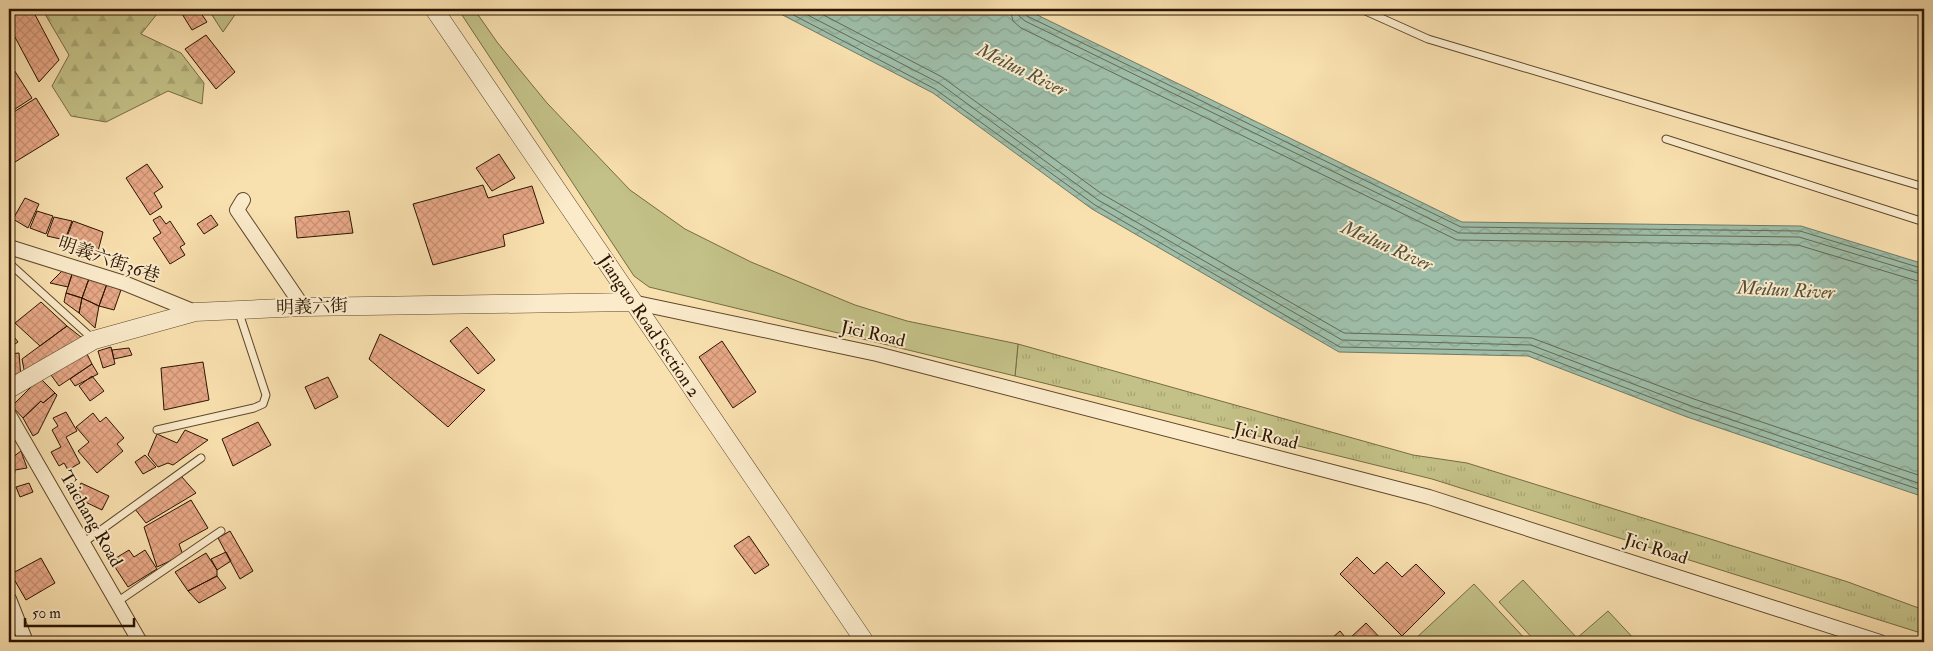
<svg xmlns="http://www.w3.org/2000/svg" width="1933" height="651" font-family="'IM FELL Double Pica','Noto Serif TC',serif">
	<defs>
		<pattern id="grass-tufts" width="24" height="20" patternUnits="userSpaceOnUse" patternTransform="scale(1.25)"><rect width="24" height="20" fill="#c3c187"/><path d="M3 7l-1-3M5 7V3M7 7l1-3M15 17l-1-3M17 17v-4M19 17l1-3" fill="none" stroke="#a8a573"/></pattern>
		<pattern id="forest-firs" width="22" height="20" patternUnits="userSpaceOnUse" patternTransform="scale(1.25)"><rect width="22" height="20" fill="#c3c187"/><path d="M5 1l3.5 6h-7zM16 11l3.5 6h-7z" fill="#a8a573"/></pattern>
		<pattern id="water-waves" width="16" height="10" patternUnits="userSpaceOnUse" patternTransform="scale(1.25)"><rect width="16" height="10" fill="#9ebda8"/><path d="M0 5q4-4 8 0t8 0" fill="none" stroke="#88a28f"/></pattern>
		<pattern id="building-cross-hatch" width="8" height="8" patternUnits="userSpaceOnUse" patternTransform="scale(1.25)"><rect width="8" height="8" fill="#e8a887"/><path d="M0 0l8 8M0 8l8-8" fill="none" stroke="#c79073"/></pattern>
	</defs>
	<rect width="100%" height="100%" fill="#f9e0af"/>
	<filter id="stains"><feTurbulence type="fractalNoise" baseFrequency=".004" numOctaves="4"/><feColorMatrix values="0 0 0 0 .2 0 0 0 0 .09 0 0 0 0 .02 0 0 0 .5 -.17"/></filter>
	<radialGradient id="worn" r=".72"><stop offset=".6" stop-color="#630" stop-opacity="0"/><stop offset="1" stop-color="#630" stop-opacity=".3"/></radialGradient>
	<path fill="url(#grass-tufts)" stroke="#776b44" d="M1018,344L1413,455L1467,463L1848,582L1924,610V634L1432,479L1015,376Z"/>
	<path fill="url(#forest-firs)" stroke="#776b44" d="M42,9H161L141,34L181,53L204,83L202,104L168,91L106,122L71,116L52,86L69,55Z
		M208,9H239L223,32Z"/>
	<path fill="#c3c187" stroke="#776b44" d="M458,9H474L497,42L547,103L630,190L685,229L751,262L855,305L907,321L1018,344L1015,376L649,287L634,276Z
		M1523,580L1577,638L1608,611L1637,642H1536L1499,602Z
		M1474,584L1528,642H1415L1414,640Z"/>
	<path fill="url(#water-waves)" stroke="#707a65" d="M771,9H1025L1462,222L1801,226L1924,264V497L1687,417L1528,356L1339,352L1092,209L933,93Z"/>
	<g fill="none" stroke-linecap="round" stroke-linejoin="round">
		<path stroke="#646954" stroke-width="1" d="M782,9L935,89L1095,205L1340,347L1529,351L1689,412L1924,491
			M796,9L939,83L1098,200L1342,340L1531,345L1691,406L1924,485
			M812,9L942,77L1102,194L1344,333L1532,338L1694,399L1924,477
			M1010,9L1013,21L1021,28L1457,240L1798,245L1924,283
			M1018,9L1019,16L1025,21L1459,233L1799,237L1924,275
			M1024,9L1027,16L1461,227L1800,231L1924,269"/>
	</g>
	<path fill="url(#building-cross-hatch)" stroke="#2b1500" d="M9,9H32L59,60L39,82L9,26Z
		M179,9H198L207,22L192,30Z
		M206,35L235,72L216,89L185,49Z
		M9,62L32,98L9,113Z
		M36,98L59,135L15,162L9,152V115Z
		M499,154L515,178L492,191L476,168Z
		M147,164L163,187L154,193L162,207L150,215L126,178Z
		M483,185L488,198L532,186L544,223L503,235L505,246L433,265L413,204Z
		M25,198L39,204L28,228L13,219Z
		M37,211L53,216L46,234L30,228Z
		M349,211L353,233L297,238L295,217Z
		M211,215L218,225L204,234L197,224Z
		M160,216L166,224L170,221L185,244L180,247L185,255L170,264L153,238L161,233L153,220Z
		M54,217L72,221L65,240L47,236Z
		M73,221L103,232L97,255L65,242Z
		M63,270L73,271L68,287L50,283Z
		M73,271L90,276L82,298L66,293Z
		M90,276L108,281L99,306L82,298Z
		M108,281L122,287L114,310L99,306Z
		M66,293L82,298L79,313L64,302Z
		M82,298L99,306L95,328L79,313Z
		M41,302L67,326L40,346L15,323Z
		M67,326L86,341L25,375L22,359Z
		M467,327L495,360L478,374L450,341Z
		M11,333L18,342L9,348V335Z
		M380,334L485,390L448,427L369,359Z
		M722,341L756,392L733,408L699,357Z
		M111,347L115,364L103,368L98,351Z
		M129,348L132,355L114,359L112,350Z
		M86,352L92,364L59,386L51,375Z
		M19,353L21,378L9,377V354Z
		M203,362L209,400L164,410L161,368Z
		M92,364L98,374L75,386L70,379Z
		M92,376L104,391L90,401L79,386Z
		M328,377L338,397L315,409L305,387Z
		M40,378L55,393L43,403L41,401L23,418L12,406Z
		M55,393L57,395L38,433L33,436L23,418L41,401L43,403Z
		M66,412L77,431L66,437L80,463L68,470L64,463L59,466L51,452L61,447L52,430L58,426L53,418Z
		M93,413L100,422L106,417L124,438L117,444L123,451L97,473L78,451L89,442L76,427Z
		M258,422L271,445L233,466L222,439Z
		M185,430L208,440L173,465L168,463L158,467L148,455L157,434L177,443Z
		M21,451L27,468L9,471V460Z
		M145,455L156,467L143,474L135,462Z
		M9,471H15L12,487L9,488Z
		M181,476L196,493L146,523L135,509Z
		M29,483L33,492L20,497L16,487Z
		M81,483L109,496L102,510L75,497Z
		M191,500L208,528L179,544L183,555L157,567L144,527Z
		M230,531L253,571L240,579L218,538Z
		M749,536L769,565L755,574L734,546Z
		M129,550L134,557L145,550L157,569L128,587L111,561Z
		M226,552L231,561L217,570L211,559Z
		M206,553L217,570V576L188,591L175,572Z
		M1357,557L1374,574L1387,562L1402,577L1416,564L1445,593L1402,636L1340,574Z
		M41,558L55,583L26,600L11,574Z
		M217,576L226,588L199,603L188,591Z
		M1366,623L1384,642H1352L1349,639Z
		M1340,631L1349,642H1325L1332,638Z"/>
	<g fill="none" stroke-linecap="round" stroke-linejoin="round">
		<g stroke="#5e482c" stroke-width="9">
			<path id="service" d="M1361,9L1428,39L1924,187
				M1666,139L1924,222
				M9,263L94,340
				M157,430L254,408L263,404L266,395L238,310
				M83,543L201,458
				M117,602L221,531"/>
		</g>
		<g stroke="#5e482c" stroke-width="16">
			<path id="minor" d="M243,200L237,210L303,307
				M9,247L124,283L195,312
				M632,302L877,354L1429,497L1880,642
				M9,415L140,642
				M9,599L26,642"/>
		</g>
		<g stroke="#5e482c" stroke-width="19">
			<path id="tertiary" d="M434,9L865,642
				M9,389L94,340L195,312L303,307L632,302"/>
		</g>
		<use href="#service" stroke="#fbebcb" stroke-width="7"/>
		<use href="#minor" stroke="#fbebcb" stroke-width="14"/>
		<use href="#tertiary" stroke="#fbebcb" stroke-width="18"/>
	</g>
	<g text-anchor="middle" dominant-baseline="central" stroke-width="4" stroke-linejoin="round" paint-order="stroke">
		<g font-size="18" fill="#2b1500" stroke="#fbebcb">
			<text transform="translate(109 260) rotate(19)">明義六街36巷</text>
			<text transform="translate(312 307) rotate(-2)">明義六街</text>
			<text transform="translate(649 326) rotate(56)">Jianguo Road Section 2</text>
			<text transform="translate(873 334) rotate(13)">Jici Road</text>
			<text transform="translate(1266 436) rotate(14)">Jici Road</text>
			<text transform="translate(91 519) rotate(60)">Taichang Road</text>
			<text transform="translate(1656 549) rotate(18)">Jici Road</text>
		</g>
		<g font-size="19" font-style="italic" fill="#53503b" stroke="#fbebcb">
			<text transform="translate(1022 70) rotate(26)">Meilun River</text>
			<text transform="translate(1387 246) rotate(24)">Meilun River</text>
			<text transform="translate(1786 290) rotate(3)">Meilun River</text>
		</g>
	</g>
	<rect width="1933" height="651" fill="none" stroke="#f9e0af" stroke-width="30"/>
	<rect x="10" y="10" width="1913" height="631" fill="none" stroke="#2b1500" stroke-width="2.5"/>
	<rect x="15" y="15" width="1903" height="621" fill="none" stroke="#2b1500"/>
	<path d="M25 618v8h109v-8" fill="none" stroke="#2b1500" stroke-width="2.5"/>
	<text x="32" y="618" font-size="15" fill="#2b1500" stroke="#fbebcb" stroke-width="4" paint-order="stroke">50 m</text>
	<rect width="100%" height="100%" filter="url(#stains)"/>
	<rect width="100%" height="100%" fill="url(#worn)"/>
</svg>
